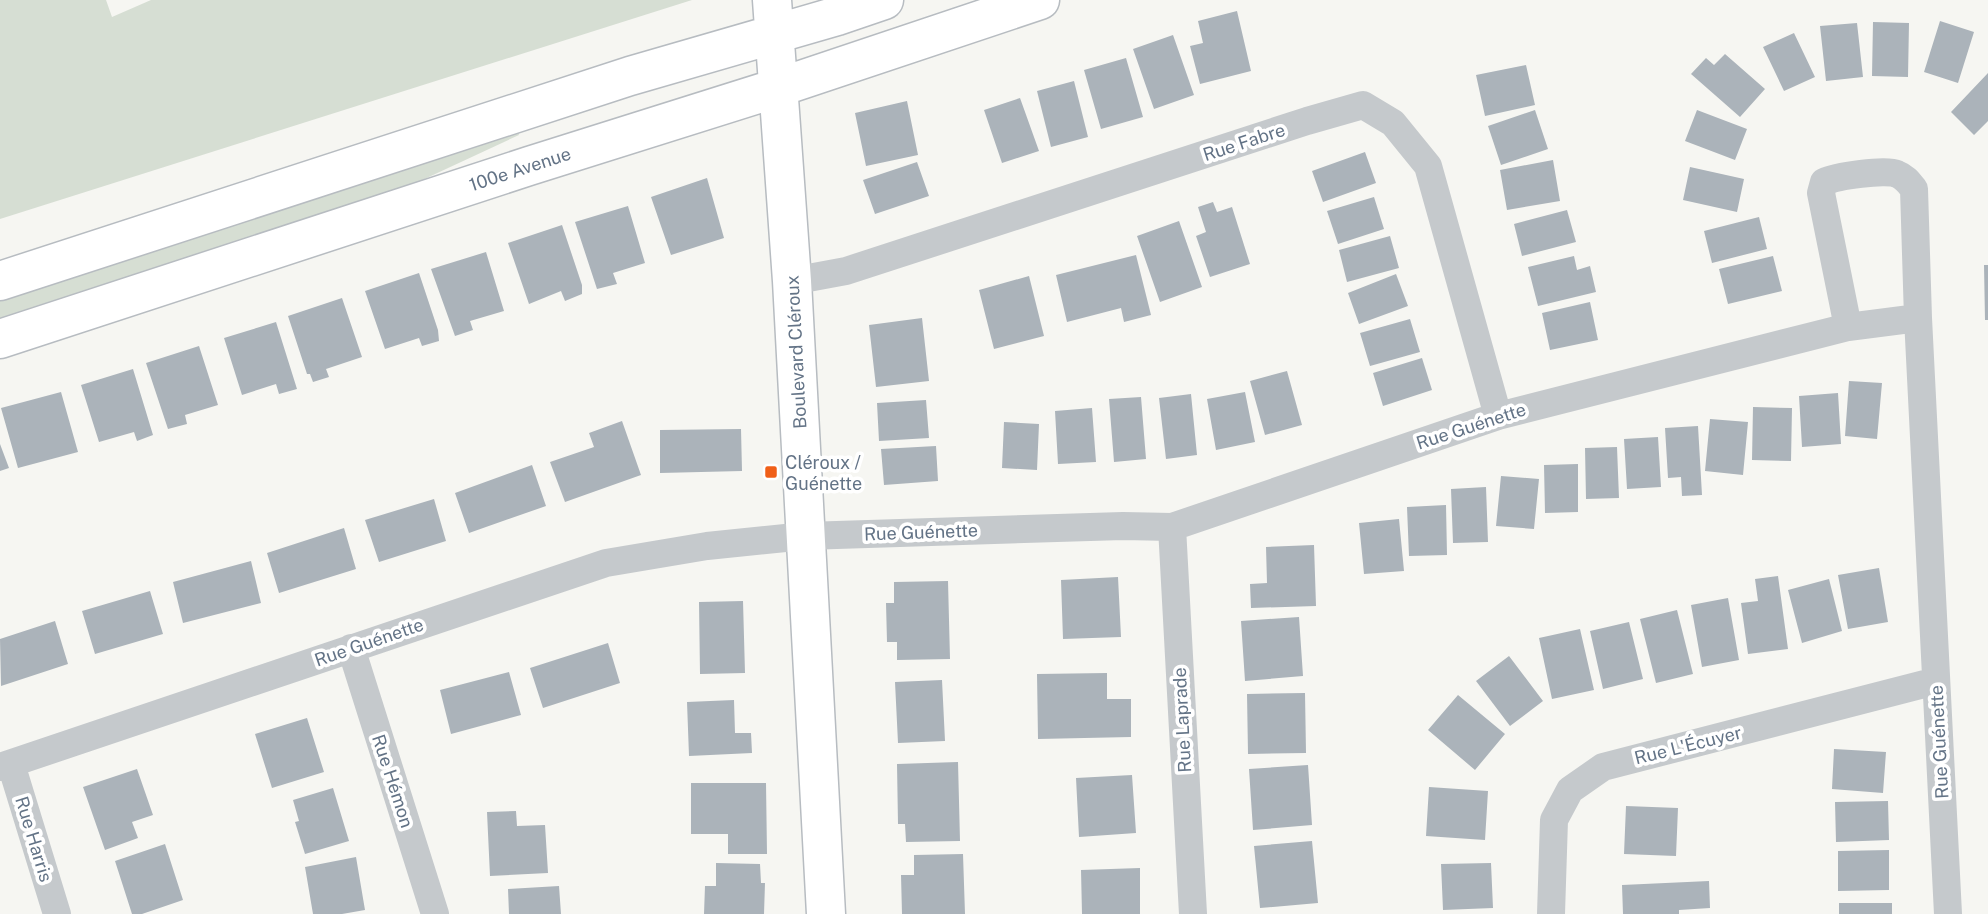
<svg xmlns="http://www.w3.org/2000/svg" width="1988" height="914" font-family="'Public Sans',sans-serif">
	<rect width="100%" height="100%" fill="#f6f6f2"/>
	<path fill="#d6ded3" d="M0,0H106L112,17L151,0H692L0,219Z
		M518,131L519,135L390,195L0,321V299Z"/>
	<path fill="#abb3ba" d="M1237,11L1251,71L1200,84L1190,46L1203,43L1198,21Z
		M1940,21L1974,32L1958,83L1924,72Z
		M1873,22L1909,23L1908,77L1872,76Z
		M1857,23L1863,77L1826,81L1820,26Z
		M1794,33L1815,77L1784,91L1763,47Z
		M1173,35L1194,95L1154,109L1133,49Z
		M1725,54L1765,89L1740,117L1691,74L1706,58L1714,65Z
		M1126,58L1143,117L1101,129L1084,70Z
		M1526,65L1535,105L1485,116L1476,75Z
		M1988,73V121L1974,135L1951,112Z
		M1074,81L1088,137L1051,147L1037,91Z
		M1020,98L1039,151L1002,163L984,110Z
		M907,101L918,155L866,166L855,113Z
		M1535,110L1548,149L1501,165L1488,126Z
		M1697,110L1747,129L1735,160L1685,141Z
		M1365,152L1376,183L1323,202L1312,171Z
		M1553,160L1560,201L1507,210L1500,170Z
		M917,162L929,196L875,214L863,180Z
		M1690,167L1744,179L1737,212L1683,200Z
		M707,178L724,238L671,255L651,197Z
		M1374,197L1384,229L1338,244L1327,211Z
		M1213,202L1217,212L1232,207L1250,264L1210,277L1196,236L1206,232L1198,207Z
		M628,206L645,263L613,273L617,284L597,289L575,222Z
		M1567,210L1576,242L1522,256L1514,224Z
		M1759,217L1767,249L1712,263L1704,231Z
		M1179,221L1202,287L1160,302L1137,236Z
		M562,225L582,285V294L565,301L561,291L529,304L508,243Z
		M1390,236L1399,268L1347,282L1339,250Z
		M486,252L504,311L470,321L473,330L455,336L431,269Z
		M1136,255L1151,315L1124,322L1121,308L1067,322L1056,275Z
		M1574,256L1577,270L1590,266L1596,292L1538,306L1528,267Z
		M1773,256L1782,291L1728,304L1719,269Z
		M1984,265H1988V320H1985Z
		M419,273L438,330L439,341L422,346L419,338L385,349L365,291Z
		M1396,274L1408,306L1359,324L1348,293Z
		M1029,276L1044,336L994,349L979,290Z
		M342,298L362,357L326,369L329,377L313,382L310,374H307L288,316Z
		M1590,302L1598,340L1550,350L1542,313Z
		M922,318L929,381L876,387L869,325Z
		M1410,319L1420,352L1370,366L1360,333Z
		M276,322L297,389L279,394L276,384L242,395L224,338Z
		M199,346L218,405L185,415L187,424L168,429L146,363Z
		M1422,358L1432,390L1383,406L1373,373Z
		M133,369L153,435L137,441L134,432L99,442L81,385Z
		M1287,371L1302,425L1265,435L1250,381Z
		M1849,381L1882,383L1877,439L1845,436Z
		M61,392L78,452L18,468L1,408Z
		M1245,392L1255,442L1216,450L1207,399Z
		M1838,393L1841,444L1802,447L1799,396Z
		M1191,394L1197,455L1166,459L1159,398Z
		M1141,397L1146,459L1114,462L1109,399Z
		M926,400L929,438L879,441L877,403Z
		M1753,407L1792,408L1791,461L1752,460Z
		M1092,408L1096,462L1058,464L1055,411Z
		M1710,419L1748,422L1743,475L1705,471Z
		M622,421L641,475L565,502L550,462L594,447L589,433Z
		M1004,422L1039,424L1037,470L1002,468Z
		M1698,426L1702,495L1682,496L1681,477L1668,478L1665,428Z
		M741,429L742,471L660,473V430Z
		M1658,437L1661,487L1627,489L1624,439Z
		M0,444L9,468L0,471Z
		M936,446L938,481L884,485L881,449Z
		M1617,447L1619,498L1586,499L1585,448Z
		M1578,464V512L1545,513L1544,465Z
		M532,465L546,506L469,533L455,493Z
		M1501,476L1539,479L1534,529L1496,526Z
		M1486,487L1488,542L1453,543L1451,489Z
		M434,499L446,541L379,562L365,520Z
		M1446,505L1447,555L1409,556L1407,507Z
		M1399,519L1404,571L1364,574L1359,523Z
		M344,528L356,569L279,593L267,553Z
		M1314,545L1316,606L1251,608L1250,584L1267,583L1266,547Z
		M251,561L261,603L183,623L173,582Z
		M1879,568L1888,622L1848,629L1838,575Z
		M1778,576L1788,649L1748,654L1741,603L1758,601L1755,579Z
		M1118,577L1121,637L1063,639L1061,580Z
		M1829,579L1842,631L1802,643L1788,590Z
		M948,581L950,659L897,660V642H887L886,603H894V582Z
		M150,591L163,634L95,654L82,611Z
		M1728,598L1739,660L1702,667L1691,605Z
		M743,601L745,673L700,674L699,602Z
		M1677,610L1693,674L1656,683L1640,619Z
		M1299,617L1303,676L1245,681L1241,621Z
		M55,621L68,664L1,686L0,639Z
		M1629,622L1643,679L1603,689L1590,631Z
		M1580,629L1594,690L1552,699L1539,638Z
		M608,643L620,683L543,708L530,668Z
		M1509,656L1543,701L1510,726L1476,681Z
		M509,672L521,715L451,734L440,690Z
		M1107,673V699H1131V737L1038,739L1037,674Z
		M942,680L945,741L898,743L895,682Z
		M1305,693L1306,753L1248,754L1247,694Z
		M1458,695L1505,734L1475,770L1428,730Z
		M734,700L735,733H751L752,753L689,756L687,702Z
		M307,718L324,772L272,788L255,734Z
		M1834,749L1886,752L1883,793L1832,789Z
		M958,762L960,841L906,842L905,824H898L897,764Z
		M1308,765L1312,825L1253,830L1249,769Z
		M137,769L153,815L132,822L138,838L105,850L83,787Z
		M1132,775L1136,833L1079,837L1076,778Z
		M691,783H766L767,854H728V834H691Z
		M1429,787L1488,791L1485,840L1426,836Z
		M333,788L349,841L305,854L295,822L299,821L293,800Z
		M1888,801L1889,840L1836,842L1835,802Z
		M1626,806L1678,808L1676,856L1624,854Z
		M516,811L517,826L545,825L548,873L490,876L487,812Z
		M1312,841L1318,903L1260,908L1254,846Z
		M165,844L183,900L142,914H132L115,861Z
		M1889,850V890L1838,891V851Z
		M963,854L965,914H902L901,875H914V855Z
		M356,857L365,910L342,914H313L305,867Z
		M716,863L760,864L761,883H765L764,914H704L705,886H716Z
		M1491,863L1493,908L1443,910L1441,864Z
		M1140,868V914H1082L1081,870Z
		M1709,881L1710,908L1679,910V914H1623L1622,885Z
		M559,886L561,914H509L508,889Z
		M1839,903H1892V914H1839Z"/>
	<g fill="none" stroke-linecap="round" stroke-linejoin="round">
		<g stroke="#b7bcc1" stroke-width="41">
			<path id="secondary" d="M772,0L792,281L826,914
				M0,281L630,76L837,16L884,0
				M0,339L529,166L777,88L1040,0"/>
		</g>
		<path stroke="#c5c9cc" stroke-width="28" d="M792,281L846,271L1307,121L1363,105L1393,123L1428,166L1498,416
			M1848,327L1821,193L1824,182C1836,176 1886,169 1897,174C1905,177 1909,183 1914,189L1918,318L1948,914
			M1172,527L1193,914
			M351,648L435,914
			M11,764L57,914
			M0,767L606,563L707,546L805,536L1123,526L1172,527L1498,416L1848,327L1918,318
			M1551,914L1554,820L1570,790L1603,767L1936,681"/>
		<use href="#secondary" stroke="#fff" stroke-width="38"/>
	</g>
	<rect fill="#f05f18" stroke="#fff" stroke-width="2.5" x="764" y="465" width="14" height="14" rx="3.5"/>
	<g text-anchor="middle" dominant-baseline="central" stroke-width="7" stroke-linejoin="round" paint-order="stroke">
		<g font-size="18" fill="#637386" stroke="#fff">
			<text transform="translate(1244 142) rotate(-18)">Rue Fabre</text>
			<text transform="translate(520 169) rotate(-18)">100e Avenue</text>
			<text transform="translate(796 352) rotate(-93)">Boulevard Cléroux</text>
			<text transform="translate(1471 426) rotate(-18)">Rue Guénette</text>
			<text transform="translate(921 532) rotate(-2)">Rue Guénette</text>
			<text transform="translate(369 642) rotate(-19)">Rue Guénette</text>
			<text transform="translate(1182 720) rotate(-93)">Rue Laprade</text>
			<text transform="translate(1939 742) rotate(-93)">Rue Guénette</text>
			<text transform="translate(1688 745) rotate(-14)">Rue L'Écuyer</text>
			<text transform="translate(393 781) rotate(72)">Rue Hémon</text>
			<text transform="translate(34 839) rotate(73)">Rue Harris</text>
		</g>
		<g font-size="18" fill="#637386" stroke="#fff" text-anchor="start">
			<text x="785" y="462">Cléroux /<tspan x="785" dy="21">Guénette</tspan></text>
		</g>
	</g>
</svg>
